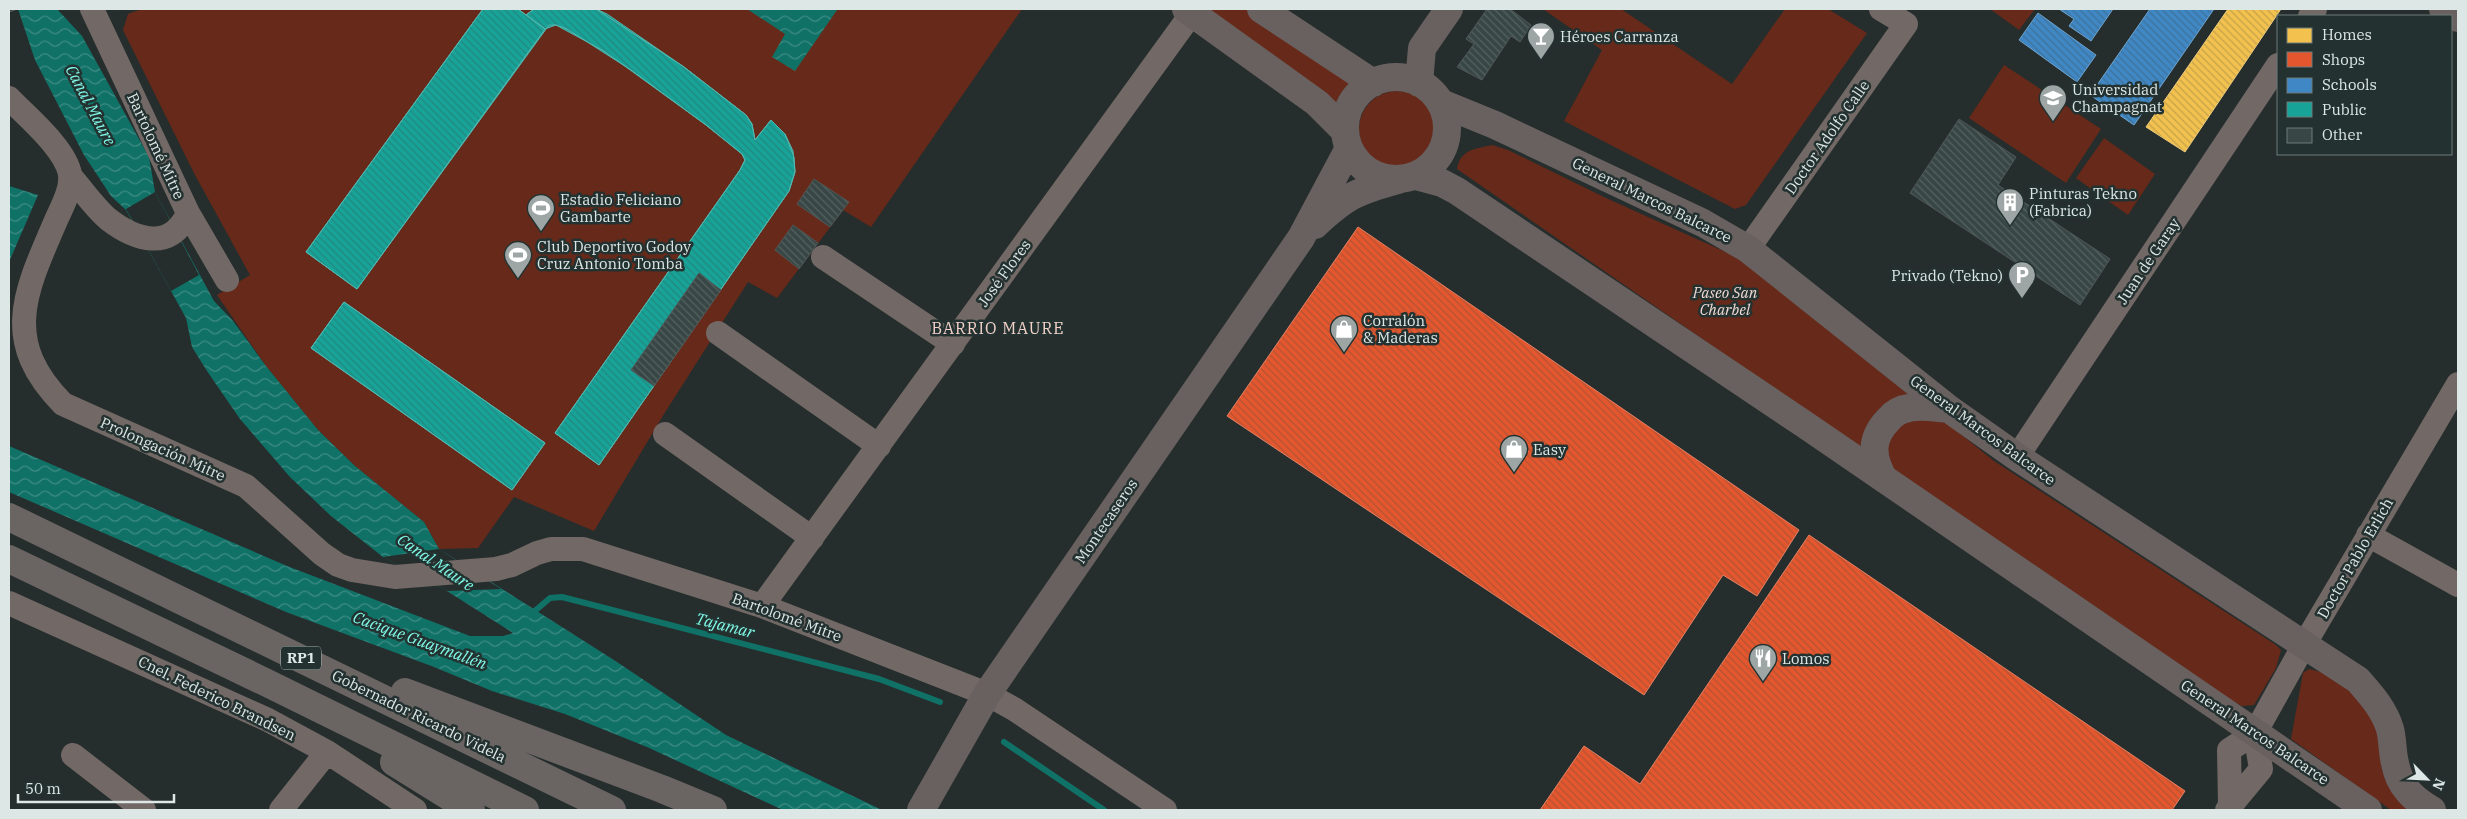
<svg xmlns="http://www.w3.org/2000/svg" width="2467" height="819" font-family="'IBM Plex Serif',serif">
	<defs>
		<pattern id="water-waves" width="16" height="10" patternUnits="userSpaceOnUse" patternTransform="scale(1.25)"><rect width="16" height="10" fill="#107167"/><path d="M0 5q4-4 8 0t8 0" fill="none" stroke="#3e8c84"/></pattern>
		<pattern id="homes-back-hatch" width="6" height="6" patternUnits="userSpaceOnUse" patternTransform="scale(1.25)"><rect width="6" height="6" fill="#f2c14e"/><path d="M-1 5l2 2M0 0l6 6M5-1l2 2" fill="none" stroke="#c6a24c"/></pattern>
		<pattern id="shops-back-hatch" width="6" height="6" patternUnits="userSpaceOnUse" patternTransform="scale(1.25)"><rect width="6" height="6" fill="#e4572e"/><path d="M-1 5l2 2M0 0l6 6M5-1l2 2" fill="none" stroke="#b35235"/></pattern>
		<pattern id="schools-back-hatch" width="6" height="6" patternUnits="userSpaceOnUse" patternTransform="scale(1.25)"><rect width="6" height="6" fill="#3f88c5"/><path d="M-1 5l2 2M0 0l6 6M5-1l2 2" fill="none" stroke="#407198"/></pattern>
		<pattern id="public-back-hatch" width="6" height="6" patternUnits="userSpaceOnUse" patternTransform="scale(1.25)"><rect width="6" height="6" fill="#17a398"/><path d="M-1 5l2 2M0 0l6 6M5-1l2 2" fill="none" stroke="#24877f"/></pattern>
		<pattern id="building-back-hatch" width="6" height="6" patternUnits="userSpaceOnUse" patternTransform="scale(1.25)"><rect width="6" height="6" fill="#384745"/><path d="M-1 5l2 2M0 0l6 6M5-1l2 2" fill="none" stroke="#546260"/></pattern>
	</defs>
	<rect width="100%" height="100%" fill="#262e2d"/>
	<path fill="#672919" d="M142,9H1022L871,227L843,210L777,298L748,282L664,414L594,531L514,497L478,548L439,549L424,522L355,466L318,430L266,366L217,295L250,275L195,175L123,30L128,14Z
		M1206,9H1249L1350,83L1349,85L1335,104Z
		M1543,9H1621L1732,84L1785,9H1828L1867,33L1746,205L1735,209L1564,121L1602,50Z
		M1990,9H2035L2019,30Z
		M2004,65L2101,129L2066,183L1969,118Z
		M1359 129a38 38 0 1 1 76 0a38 38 0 1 1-76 0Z
		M2104,138L2155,174L2128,215L2076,178Z
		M1492,145L1508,150L1606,198L1741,259L1909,395L1864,448L1851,442L1457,169C1460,149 1476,149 1492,145Z
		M1910,416L1947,423L1994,461L2276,645L2281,650L2276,668L2254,705L2242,706L2222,695L1889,467L1882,439Z
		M2309,669C2333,673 2357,696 2375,712L2382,769L2385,779L2413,810H2391L2291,739L2303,673Z"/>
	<path fill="url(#water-waves)" d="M18,9H57L82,36L149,157L155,192L214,301L233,321L266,366L318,430L355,466L424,522L439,549L617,662L726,735L882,810H783L647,747L565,714L492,691L434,667L286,612L9,492V446L287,566L470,636H503L513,633L447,591L383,557L331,516L290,477L240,419L207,371L192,347L186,318L126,210L111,196L84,155L35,60Z
		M747,9H835L837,10L795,71L772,57L785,34Z
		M9,186L38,195L9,262Z"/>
	<path fill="#262e2d" d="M155,192L199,275L171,291L126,209Z
		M439,549L501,589L447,591L383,557Z"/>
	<path fill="url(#homes-back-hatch)" stroke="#eccc7b" d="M2228,9H2281L2185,152L2146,127Z"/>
	<path fill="url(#shops-back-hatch)" stroke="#e28265" d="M1358,227L1799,530L1757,596L1723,575L1644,695L1227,416Z
		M1809,535L2185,791L2172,810H1540L1584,746L1640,784Z"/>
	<path fill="url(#schools-back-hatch)" stroke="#6ea4cf" d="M2059,9H2113L2091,41L2069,26L2074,19Z
		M2150,9H2214L2134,125L2090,95Z
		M2038,13L2096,55L2077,82L2019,40Z"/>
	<path fill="url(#public-back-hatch)" stroke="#52b7af" d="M483,9H518L526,15L534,9H596L684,67L746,115L752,124L755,140L771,120L785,134L793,151L795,172L789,191L599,465L555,433L740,170L745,160L742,154L706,125L631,70L567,29L556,25H549L357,289L306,252Z
		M483,9H518L545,29L357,289L306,252Z
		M534,9H596L607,14L684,67L746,115L752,124L755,140L771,120L785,134L794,157L795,172L789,191L599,465L555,433L740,170L745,160L742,154L706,125L604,51L556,25L545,29L526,15Z
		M344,302L545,443L512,490L311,348Z
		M344,302L545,443L512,490L311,348Z"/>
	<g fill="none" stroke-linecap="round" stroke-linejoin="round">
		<path stroke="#107167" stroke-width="6" d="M530,615L550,598L562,597L879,679L940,702
			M1004,742L1104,810"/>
	</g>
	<path fill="url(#building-back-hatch)" stroke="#505756" d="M1487,9H1510L1531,25L1520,42L1511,36L1482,80L1457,67L1474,44L1466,39Z
		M1959,119L2016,157L1998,185L2110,259L2080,305L1910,193Z
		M814,179L849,202L830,227L797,204Z
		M793,225L818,243L799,269L775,250Z
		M699,273L721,290L654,386L631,370Z"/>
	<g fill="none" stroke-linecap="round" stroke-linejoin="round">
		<path stroke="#726966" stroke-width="24" d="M92,9L188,213L227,280
			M2310,16L2315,9
			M9,98C27,117 65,148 70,174C72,188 63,205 57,218C25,292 0,340 63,404L246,486L322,554L338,565L352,570L395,577L496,569L512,565L537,553L551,549H583L762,606L987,694L1014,709L1165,810
			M70,176C82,189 94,207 108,219C135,240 171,252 188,213
			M1748,249L1906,24L1881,9
			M823,257L953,344
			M718,333L879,446
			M665,434L812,538
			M2017,457L2278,65
			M2368,535L2458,585
			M9,603L268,720L327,752L415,810
			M762,606L1192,13
			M73,755L144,810
			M2230,805L2229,750L2255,733L2304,645L2458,384
			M281,810L327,752
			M2227,810L2261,769L2255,733"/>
		<path stroke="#68615f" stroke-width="28" d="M1186,9L1317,103L1345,131
			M1261,9L1373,83
			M2443,9L2458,18
			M1345 128a51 51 0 1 1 102 0a51 51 0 1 1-102 0Z
			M1419,83L1422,48L1449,9
			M1441,103L1495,125L1703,223L1748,249L1949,409L2017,457L2358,680C2371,695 2384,709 2390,729C2393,740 2392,752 2395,763C2399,786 2413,799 2432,810
			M1416,176L1442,183L1457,191L1804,424L2368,810
			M1315,225C1346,196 1357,191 1398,180
			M1884,479C1871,457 1870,438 1889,419C1894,413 1901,409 1909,408C1921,405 1936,408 1949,409
			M921,810L987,694L1301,238L1349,148"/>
		<path stroke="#6a6563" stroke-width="28" d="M9,517L612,810
			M9,559L263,681L525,810
			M405,692L662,789L713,810
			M394,762L471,810"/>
		<path stroke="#6a6865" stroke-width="1" d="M9,12L17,9"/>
	</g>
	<defs>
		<g id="bar-pin" transform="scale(1.4375)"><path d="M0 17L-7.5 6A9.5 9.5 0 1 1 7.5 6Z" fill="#9da6a5" stroke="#233230"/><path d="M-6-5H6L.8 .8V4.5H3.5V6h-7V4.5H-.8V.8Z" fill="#fff"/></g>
		<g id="university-pin" transform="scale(1.4375)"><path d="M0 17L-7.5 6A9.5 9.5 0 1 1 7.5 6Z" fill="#9da6a5" stroke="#233230"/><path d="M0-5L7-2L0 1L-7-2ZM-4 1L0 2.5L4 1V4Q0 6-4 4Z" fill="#fff"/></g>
		<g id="building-pin" transform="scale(1.4375)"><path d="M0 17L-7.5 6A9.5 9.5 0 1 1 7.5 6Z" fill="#9da6a5" stroke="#233230"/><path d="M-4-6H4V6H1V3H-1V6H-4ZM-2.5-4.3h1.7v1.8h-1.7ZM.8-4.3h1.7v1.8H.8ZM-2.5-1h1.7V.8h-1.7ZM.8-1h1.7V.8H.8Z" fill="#fff"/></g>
		<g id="stadium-pin" transform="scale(1.4375)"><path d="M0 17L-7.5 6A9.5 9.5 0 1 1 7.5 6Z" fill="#9da6a5" stroke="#233230"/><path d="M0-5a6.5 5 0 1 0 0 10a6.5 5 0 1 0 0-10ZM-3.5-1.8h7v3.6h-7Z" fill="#fff"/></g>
		<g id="parking-pin" transform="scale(1.4375)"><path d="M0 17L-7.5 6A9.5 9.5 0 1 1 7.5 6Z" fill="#9da6a5" stroke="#233230"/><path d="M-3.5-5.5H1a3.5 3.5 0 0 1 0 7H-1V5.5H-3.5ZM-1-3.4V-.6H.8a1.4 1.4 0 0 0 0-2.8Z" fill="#fff"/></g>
		<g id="shop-pin" transform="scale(1.4375)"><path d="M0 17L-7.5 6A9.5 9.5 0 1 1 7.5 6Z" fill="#9da6a5" stroke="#233230"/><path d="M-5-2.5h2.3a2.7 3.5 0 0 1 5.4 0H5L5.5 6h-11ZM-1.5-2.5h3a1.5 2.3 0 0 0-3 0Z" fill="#fff"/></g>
		<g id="restaurant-pin" transform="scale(1.4375)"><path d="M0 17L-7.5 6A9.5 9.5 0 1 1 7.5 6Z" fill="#9da6a5" stroke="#233230"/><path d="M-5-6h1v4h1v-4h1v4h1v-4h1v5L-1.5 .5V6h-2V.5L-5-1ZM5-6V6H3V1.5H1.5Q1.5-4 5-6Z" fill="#fff"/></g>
	</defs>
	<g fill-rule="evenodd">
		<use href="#bar-pin" x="1541" y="36"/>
		<use href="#university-pin" x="2053" y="98"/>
		<use href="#building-pin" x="2010" y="202"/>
		<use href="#stadium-pin" x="541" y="208"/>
		<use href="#stadium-pin" x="518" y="255"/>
		<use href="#parking-pin" x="2022" y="275"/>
		<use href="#shop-pin" x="1344" y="329"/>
		<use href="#shop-pin" x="1514" y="449"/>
		<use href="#restaurant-pin" x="1763" y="658"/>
	</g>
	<g text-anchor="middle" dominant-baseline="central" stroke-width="5" stroke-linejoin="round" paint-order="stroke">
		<rect fill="#233230" stroke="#a5b1af" stroke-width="1" x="281" y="646.5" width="40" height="23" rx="4"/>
		<g font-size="14" font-weight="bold" fill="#dde7e5">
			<text x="301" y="658">RP1</text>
		</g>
		<g font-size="15" fill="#dde7e5" stroke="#233230" text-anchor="start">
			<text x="1560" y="36">Héroes Carranza</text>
			<text x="2072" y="89">Universidad<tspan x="2072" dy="17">Champagnat</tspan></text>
			<text x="2029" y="193">Pinturas Tekno<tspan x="2029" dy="17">(Fabrica)</tspan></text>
			<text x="560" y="199">Estadio Feliciano<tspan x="560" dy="17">Gambarte</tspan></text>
			<text x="537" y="246">Club Deportivo Godoy<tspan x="537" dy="17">Cruz Antonio Tomba</tspan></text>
			<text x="2003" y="275" text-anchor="end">Privado (Tekno)</text>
			<text x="1363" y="320">Corralón<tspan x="1363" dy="17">&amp; Maderas</tspan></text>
			<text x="1533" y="449">Easy</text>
			<text x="1782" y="658">Lomos</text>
		</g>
		<g font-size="15" fill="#dde7e5" stroke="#233230">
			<text transform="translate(1827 137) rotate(-55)">Doctor Adolfo Calle</text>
			<text transform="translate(156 146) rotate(65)">Bartolomé Mitre</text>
			<text transform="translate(1652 200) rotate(26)">General Marcos Balcarce</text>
			<text transform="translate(2148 261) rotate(-56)">Juan de Garay</text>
			<text transform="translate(1004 273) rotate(-54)">José Flores</text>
			<text transform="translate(1983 430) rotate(36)">General Marcos Balcarce</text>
			<text transform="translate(163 449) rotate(24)">Prolongación Mitre</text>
			<text transform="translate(1106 521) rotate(-56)">Montecaseros</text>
			<text transform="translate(2355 558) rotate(-60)">Doctor Pablo Erlich</text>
			<text transform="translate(787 617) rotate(20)">Bartolomé Mitre</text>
			<text transform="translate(217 698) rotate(26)">Cnel. Federico Brandsen</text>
			<text transform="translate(419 716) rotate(26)">Gobernador Ricardo Videla</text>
			<text transform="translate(2255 732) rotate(34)">General Marcos Balcarce</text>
		</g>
		<g font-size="15" font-style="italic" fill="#f2dad4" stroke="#233230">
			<text x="1725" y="292">Paseo San<tspan x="1725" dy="17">Charbel</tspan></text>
		</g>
		<g font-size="16" font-style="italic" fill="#81fae9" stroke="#233230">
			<text transform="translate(91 105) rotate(62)">Canal Maure</text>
			<text transform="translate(436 562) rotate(34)">Canal Maure</text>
			<text transform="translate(725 625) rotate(14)">Tajamar</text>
			<text transform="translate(420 640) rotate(20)">Cacique Guaymallén</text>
		</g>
		<g font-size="16" letter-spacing="1" fill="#f4d2ca" stroke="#233230">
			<text x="998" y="328">BARRIO MAURE</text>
		</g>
	</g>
	<rect width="2467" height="819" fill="none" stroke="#dde7e5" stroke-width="20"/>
	<rect x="2277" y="15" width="175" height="140" fill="#233230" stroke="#6d7a78"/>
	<rect x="2287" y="28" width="25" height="15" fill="#f2c14e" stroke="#6d7a78"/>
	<text x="2322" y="40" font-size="15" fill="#dde7e5">Homes</text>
	<rect x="2287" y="52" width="25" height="15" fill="#e4572e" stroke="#6d7a78"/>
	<text x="2322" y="65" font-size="15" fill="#dde7e5">Shops</text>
	<rect x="2287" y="78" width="25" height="15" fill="#3f88c5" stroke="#6d7a78"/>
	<text x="2322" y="90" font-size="15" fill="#dde7e5">Schools</text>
	<rect x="2287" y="102" width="25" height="15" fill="#17a398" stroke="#6d7a78"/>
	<text x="2322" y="115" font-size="15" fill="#dde7e5">Public</text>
	<rect x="2287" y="128" width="25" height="15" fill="#384745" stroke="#6d7a78"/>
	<text x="2322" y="140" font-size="15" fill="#dde7e5">Other</text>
	<g transform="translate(2427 779) rotate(114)" stroke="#233230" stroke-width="4" paint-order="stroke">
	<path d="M0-4L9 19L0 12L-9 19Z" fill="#dde7e5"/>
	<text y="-8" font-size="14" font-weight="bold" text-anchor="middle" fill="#dde7e5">N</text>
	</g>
	<path d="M18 794v8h156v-8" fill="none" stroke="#dde7e5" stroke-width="2.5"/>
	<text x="25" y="794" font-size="15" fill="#dde7e5" stroke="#233230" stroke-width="4" paint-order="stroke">50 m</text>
</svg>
